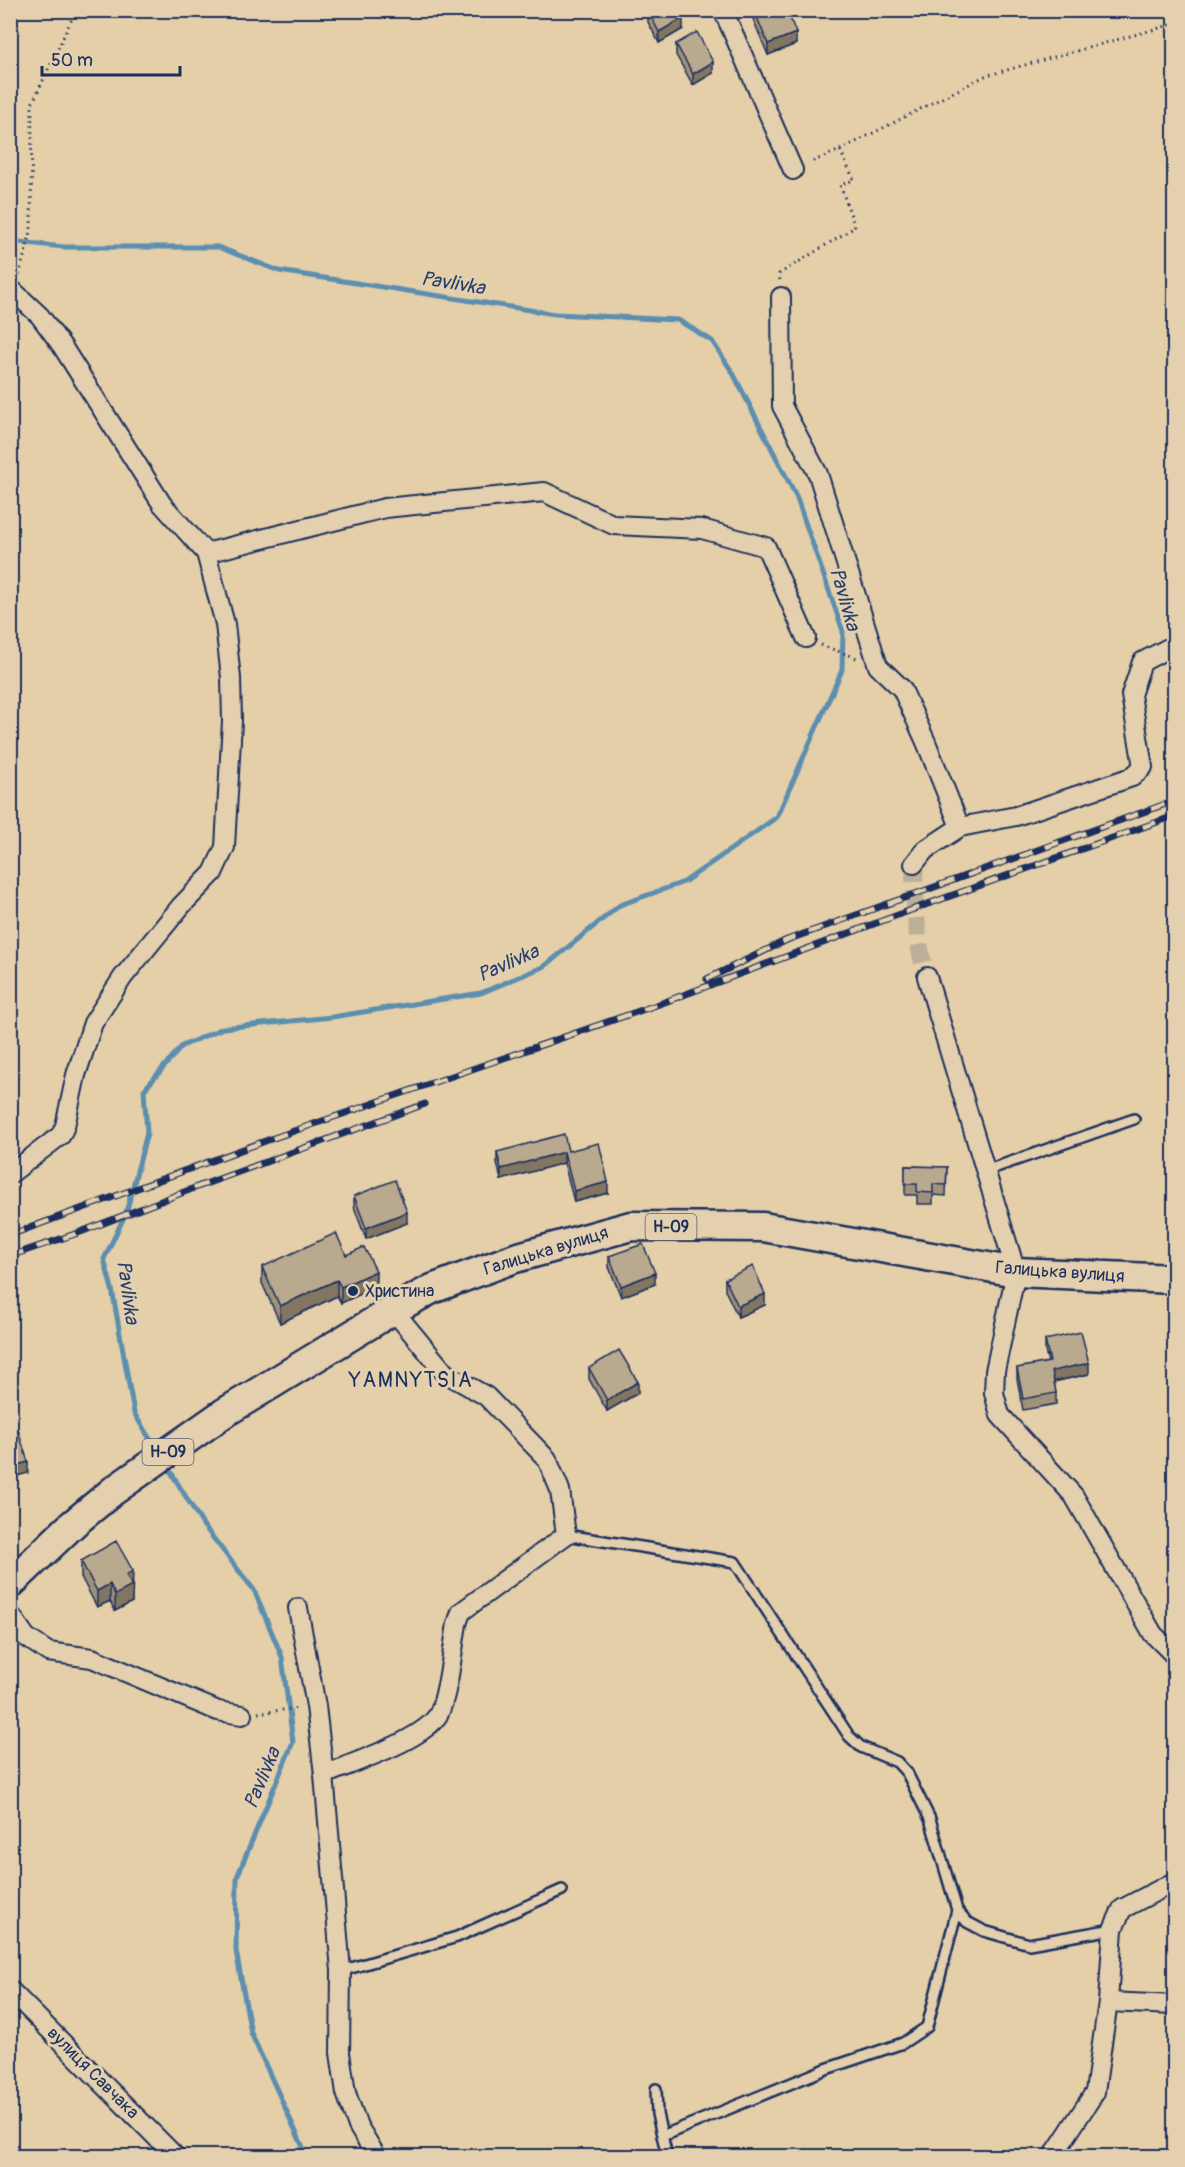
<svg xmlns="http://www.w3.org/2000/svg" width="1185" height="2167" font-family="Pangolin,sans-serif">
	<rect width="100%" height="100%" fill="#e4cfa8"/>
	<filter id="ink" filterUnits="userSpaceOnUse"><feTurbulence type="fractalNoise" baseFrequency=".0167" numOctaves="2"/><feDisplacementMap in="SourceGraphic" scale="12" xChannelSelector="R" yChannelSelector="G"/><feConvolveMatrix kernelMatrix="1 2 1 2 8 2 1 2 1" color-interpolation-filters="sRGB"/></filter>
	<g filter="url(#ink)">
		<g fill="none" stroke-linecap="round" stroke-linejoin="round">
			<path stroke="#5b8eb0" stroke-width="5" d="M10,241L63,247H218L279,271L555,314L678,320L712,341L733,373L796,496L843,631L842,670L777,817L684,882L620,905L545,966L481,993L332,1017L223,1028L182,1046L144,1090L147,1133L126,1213L104,1259L112,1289L134,1413L156,1449
				M166,1464L203,1525L254,1590L282,1657L293,1742L237,1877L236,1951L251,2033L307,2156"/>
			<path stroke="#bcaf99" stroke-width="18" stroke-dasharray="18 9" stroke-linecap="butt" d="M914,864C915,902 915,940 927,977"/>
			<g stroke="#1b2f5e" stroke-width="14">
				<path id="lane" d="M985,1171L1134,1119
					M566,1535L735,1562L849,1736L861,1747L897,1762L907,1773L930,1819L957,1910L967,1922L984,1931L1029,1944L1113,1929
					M341,1971L457,1937L562,1890
					M656,2089L657,2114L667,2156
					M662,2136L826,2069L903,2043L927,2027L957,1910"/>
			</g>
			<g stroke="#1b2f5e" stroke-width="22">
				<path id="street" d="M723,10L793,170
					M10,288L40,316L62,346L162,504L206,553L225,624L231,678L232,721L225,847L213,873L181,906L123,977L93,1023L76,1075L65,1126L61,1135L10,1174
					M781,297L782,406L818,474L878,666L902,689L926,742L960,827L1016,816L1132,777L1143,767L1131,695L1142,662L1174,645
					M206,553L385,508L544,492L614,525L702,529L766,547L806,638
					M914,864L925,850L960,827
					M927,977L1016,1272L995,1371L994,1393L1000,1415L1074,1496L1153,1634L1174,1655
					M298,1608L316,1706L324,1775L341,1971L340,2053L346,2093L358,2126L376,2156
					M10,1614L26,1637L48,1652L92,1658L218,1711L242,1715
					M324,1775C353,1762 422,1741 438,1715C448,1697 453,1646 457,1624L461,1612L566,1535L560,1490L547,1459L486,1396L445,1373L393,1310
					M10,1990L175,2156
					M1108,2002L1174,2005
					M1053,2156L1095,2092L1108,2002L1113,1929L1122,1909L1174,1882"/>
			</g>
			<g stroke="#1b2f5e" stroke-width="33">
				<path id="primary" d="M10,1584L73,1524L113,1491L224,1413L393,1310L432,1289L515,1258L631,1226L763,1227L1016,1272L1174,1279"/>
			</g>
			<path stroke="#1b2f5e" stroke-width="3" stroke-dasharray="1.5 4.5" stroke-linecap="butt" d="M840,150L985,76L1174,24
				M19,275L31,232L32,104L76,10
				M780,280L779,274L855,227L840,185L854,180L840,150L809,163
				M821,645L857,658
				M258,1713L299,1708"/>
			<use href="#lane" stroke="#e4d0ae" stroke-width="9"/>
			<use href="#street" stroke="#e4d0ae" stroke-width="18"/>
			<use href="#primary" stroke="#e4d0ae" stroke-width="28"/>
			<g stroke="#1b2f5e" stroke-width="7">
				<path id="rail" d="M707,979L787,940L1174,801
					M10,1235L268,1140L662,1003L914,909L1174,816
					M10,1256L78,1233L197,1187L425,1104"/>
			</g>
			<use href="#rail" stroke="#e4d0ae" stroke-width="4.5" stroke-dasharray="14" stroke-linecap="butt"/>
		</g>
		<path fill="#9f917a" stroke="#1b2f5e" stroke-width="1.5" d="M753,10H787L796,44L768,55L753,19Z
			M648,11L683,29L659,43L648,22Z
			M676,44L713,73L693,85L676,55Z
			M568,1151L608,1193L574,1202L564,1163L501,1180L497,1163V1152Z
			M905,1166L947,1167L946,1196L933,1195V1204H917V1195H905Z
			M354,1196L407,1223L366,1239L354,1207Z
			M346,1255L376,1287L341,1303L337,1296L280,1323L262,1283V1267Z
			M609,1256L655,1284L621,1297L609,1267Z
			M725,1279L765,1305L738,1317L725,1290Z
			M1045,1340L1089,1374L1054,1382L1056,1393V1404L1023,1410L1017,1379V1368L1048,1362L1045,1351Z
			M589,1368L638,1393L607,1411L589,1379Z
			M81,1561L133,1587L132,1588V1602L115,1611L110,1601L97,1607L81,1577Z"/>
		<path fill="#827663" stroke="#1b2f5e" stroke-width="1.5" d="M683,18V29L659,43V32Z
			M796,33V44L768,55V44Z
			M713,62V73L693,85V74Z
			M564,1152V1163L501,1180V1169Z
			M608,1182V1193L574,1202V1191Z
			M407,1212V1223L366,1239V1228Z
			M376,1271V1287L341,1303V1287Z
			M655,1273V1284L621,1297V1286Z
			M337,1280V1296L280,1323V1306Z
			M765,1294V1305L738,1317V1306Z
			M1089,1363V1374L1052,1382V1371Z
			M638,1382V1393L607,1411V1400Z
			M28,1462V1473L10,1478V1467Z
			M133,1571L132,1602L115,1611V1595L126,1575Z
			M110,1584V1601L97,1607V1591Z"/>
		<path fill="#b9a98e" stroke="#1b2f5e" stroke-width="1.5" d="M649,10H678L683,18L659,32L648,11Z
			M754,10H787L796,33L768,44Z
			M697,32L713,62L693,74L676,44Z
			M564,1134L568,1151L599,1143L608,1182L574,1191L564,1152L501,1169L497,1152Z
			M905,1166L947,1167L946,1185L933,1184V1193L917,1192V1184H905Z
			M395,1180L407,1212L366,1228L354,1196Z
			M336,1233L346,1255L364,1247L376,1271L341,1287L337,1280L280,1306L262,1267Z
			M643,1244L655,1273L621,1286L609,1256Z
			M753,1266L765,1294L738,1306L725,1279Z
			M1081,1332L1089,1363L1052,1371L1056,1393L1023,1399L1017,1368L1050,1362L1045,1340Z
			M619,1350L638,1382L607,1400L589,1368Z
			M18,1430L28,1462L10,1467V1433Z
			M116,1541L133,1571L126,1575L132,1586L115,1595L110,1584L97,1591L81,1561Z"/>
	</g>
	<circle fill="#1b2f5e" stroke="#e4d0ae" stroke-width="2" cx="353" cy="1291" r="6"/>
	<g text-anchor="middle" dominant-baseline="central" stroke-width="6" stroke-linejoin="round" paint-order="stroke">
		<g fill="#e4d0ae" stroke="#575f76" stroke-width="1.5">
			<rect x="645.5" y="1214" width="51" height="26" rx="4.5"/>
			<rect x="142.5" y="1439" width="51" height="26" rx="4.5"/>
		</g>
		<g font-size="16" font-weight="bold" fill="#1b2f5e">
			<text x="671" y="1227">Н-09</text>
			<text x="168" y="1452">Н-09</text>
		</g>
		<g font-size="18" fill="#1b2f5e" stroke="#e4d0ae">
			<text transform="translate(546 1251) rotate(-17)">Галицька вулиця</text>
			<text transform="translate(1060 1272) rotate(4)">Галицька вулиця</text>
			<text transform="translate(93 2073) rotate(45)">вулиця Савчака</text>
		</g>
		<g font-size="18" fill="#1b2f5e" stroke="#e4d0ae" text-anchor="start">
			<text x="365" y="1291">Христина</text>
		</g>
		<g font-size="20" font-style="italic" fill="#263f6c" stroke="#e4d0ae">
			<text transform="translate(453 283) rotate(9)">Pavlivka</text>
			<text transform="translate(845 599) rotate(74)">Pavlivka</text>
			<text transform="translate(508 963) rotate(-24)">Pavlivka</text>
			<text transform="translate(128 1292) rotate(82)">Pavlivka</text>
			<text transform="translate(262 1778) rotate(-67)">Pavlivka</text>
		</g>
		<g font-size="21" letter-spacing="1.5" fill="#1b2f5e" stroke="#e4d0ae">
			<text x="411" y="1380">YAMNYTSIA</text>
		</g>
	</g>
	<rect width="1185" height="2167" fill="none" stroke="#e4d0ae" stroke-width="36"/>
	<rect x="18" y="18" width="1149" height="2131" fill="none" stroke="#1b2f5e" stroke-width="2" filter="url(#ink)"/>
	<path d="M42 66v9h138v-9" fill="none" stroke="#1b2f5e" stroke-width="3"/>
	<text x="51" y="66" font-size="18" fill="#1b2f5e" stroke="#e4d0ae" stroke-width="4.5" paint-order="stroke">50 m</text>
</svg>
